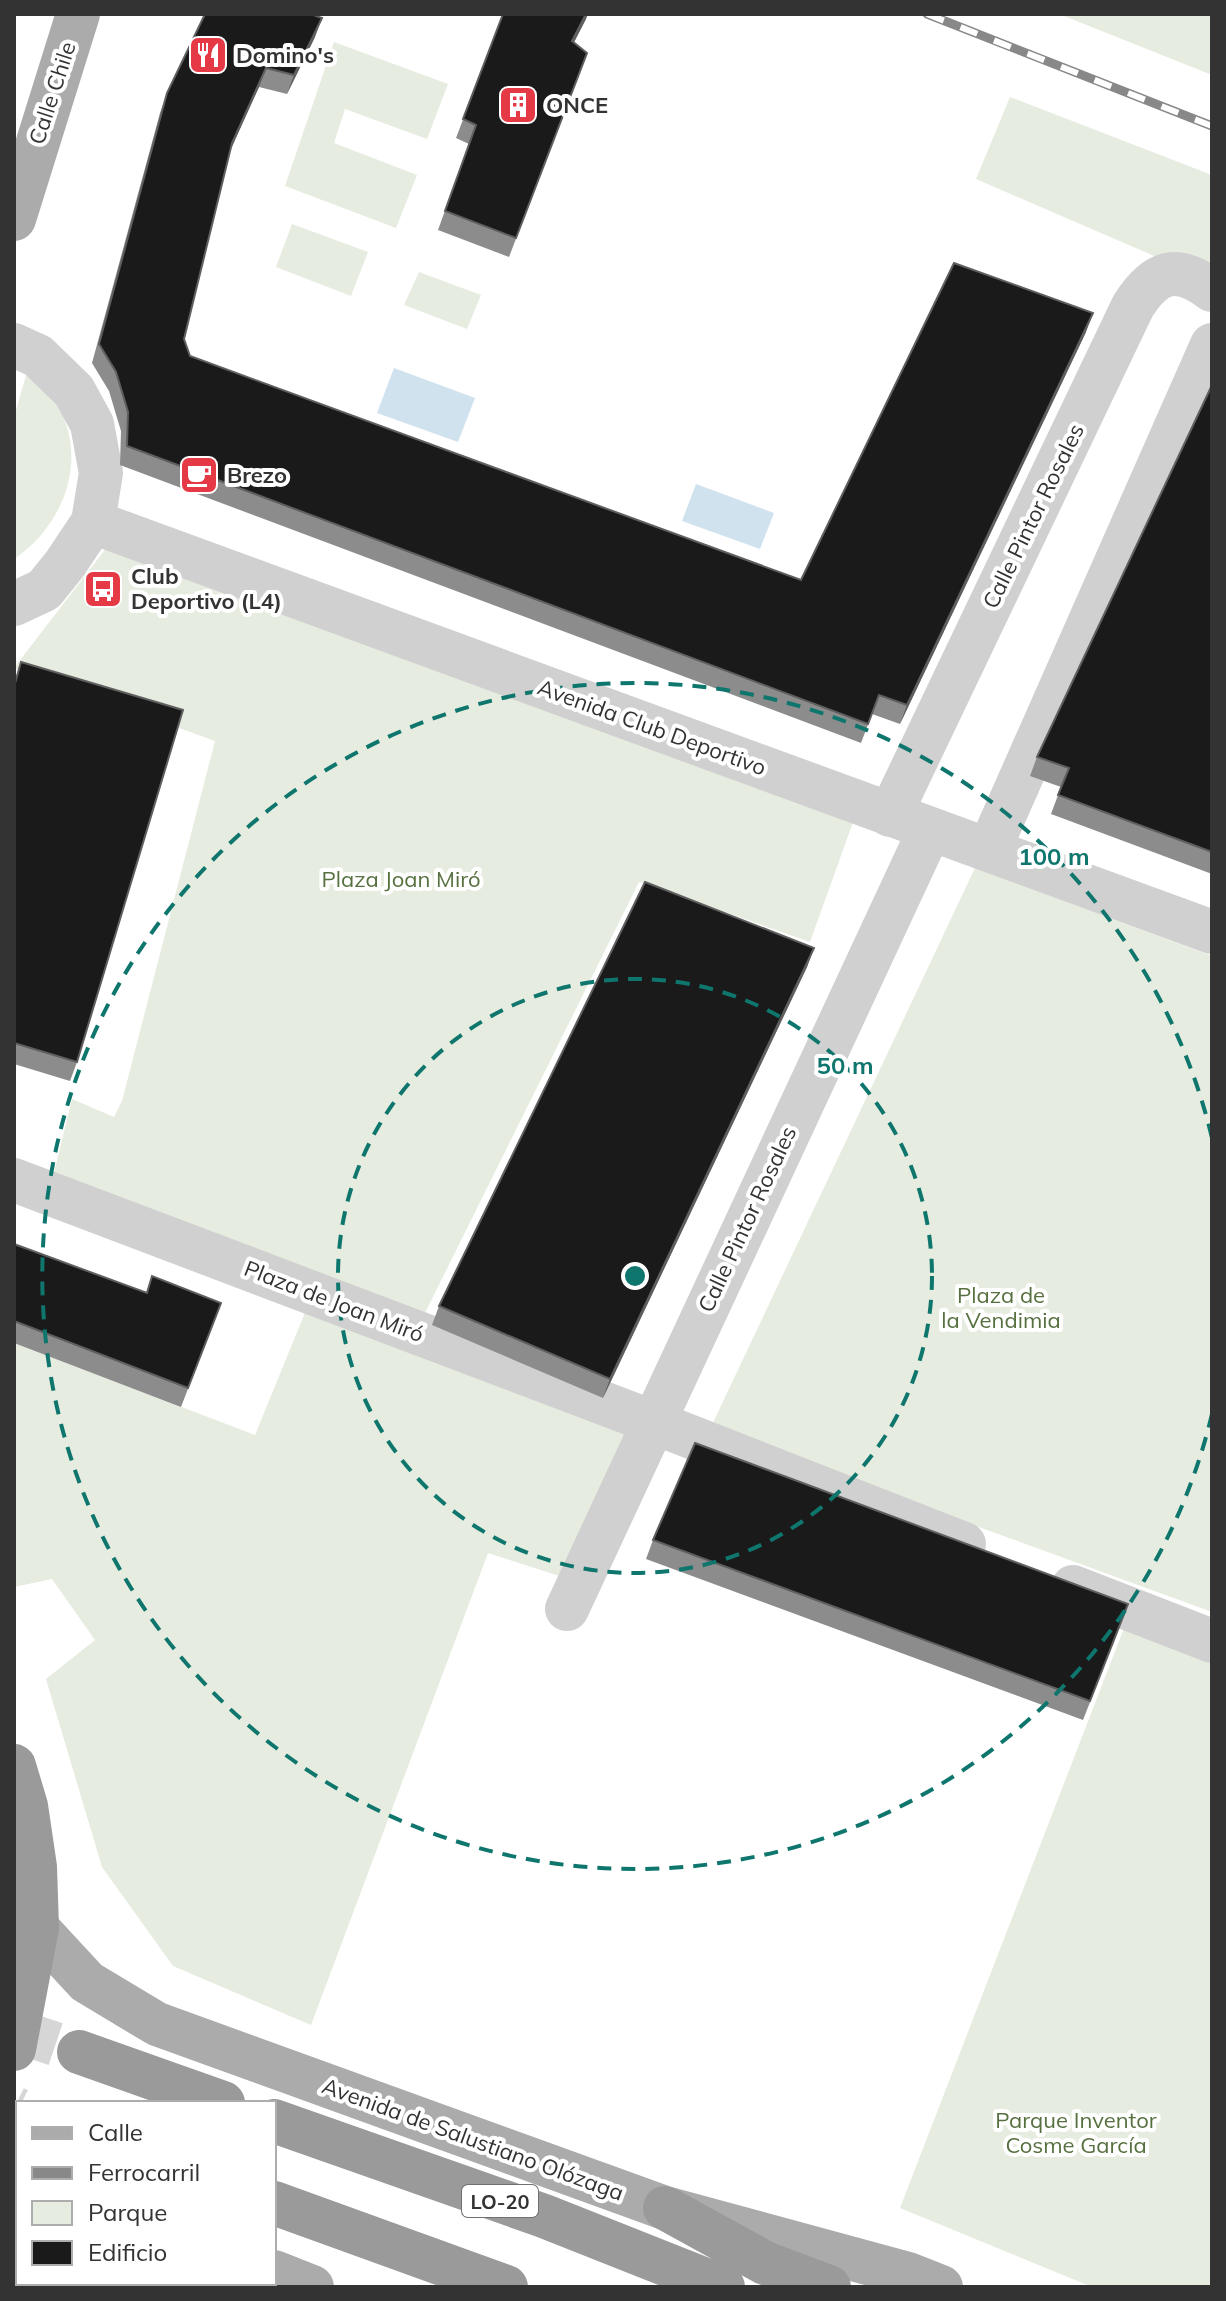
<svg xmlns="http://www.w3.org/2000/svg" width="1226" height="2301" font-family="Mulish,sans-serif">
	<rect width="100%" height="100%" fill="#fff"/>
	<path fill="#e6ecdf" d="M1059,14H1212V75Z
		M334,42L448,84L427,139L345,109L334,143L417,175L396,228L285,186Z
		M1010,97L1212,175V281L976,179Z
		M292,224L368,252L351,296L276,267Z
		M419,272L481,295L467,329L404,305Z
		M27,372C38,384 53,397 60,410C88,464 61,528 14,559V417Z
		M107,547L857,811L810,942L639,882L416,1331L653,1422L578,1582L488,1553L311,2025L173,1966L102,1867L46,1679L95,1640L52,1579L14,1587V1343L255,1435L313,1293L49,1193L72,1099L114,1117L122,1101L215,741L14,668Z
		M975,868L1212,956V1612L710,1429Z
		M1131,1610L1212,1640V2287H1092L900,2208Z
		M14,2261H18V2283H177L188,2287H14Z"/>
	<path fill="#cfe2ee" d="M394,368L475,398L458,442L377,413Z
		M696,484L774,513L760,549L682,521Z"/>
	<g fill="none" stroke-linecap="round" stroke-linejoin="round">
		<path stroke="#d6d6d6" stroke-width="44" stroke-dasharray="44 22" stroke-linecap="butt" d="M14,2030L79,2052
			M14,2108L18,2110"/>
		<path stroke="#d0d0d0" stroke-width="44" d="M14,345L38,356L74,391L92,424L101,473L93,522L65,564L44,590L14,604
			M93,522L1212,932
			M890,815L1133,306C1156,270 1177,264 1212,290
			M989,850L1212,345
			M14,1180L653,1422L964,1544
			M1073,1587L1212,1641
			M567,1609L930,829"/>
		<path stroke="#ababab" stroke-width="44" d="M14,219L78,14
			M37,1928L87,1982L157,2024L665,2208L908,2274L941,2287
			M14,2209H18
			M274,2272L312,2287"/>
		<path stroke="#9a9a9a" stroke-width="44" d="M14,1766L26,1806L35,1867L37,1928L14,2049
			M79,2052L223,2103
			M274,2121L544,2216L723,2287
			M274,2203L506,2287
			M665,2208L765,2263L829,2287"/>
		<g stroke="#888" stroke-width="9">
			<path id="rail" d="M927,14L1212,126"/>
		</g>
		<use href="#rail" stroke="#fff" stroke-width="6" stroke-dasharray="18" stroke-linecap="butt"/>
	</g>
	<path fill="#8c8c8c" d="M503,14L586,19L574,42L587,53L509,257L438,230L469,144L456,138Z
		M315,37L287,94L259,87L230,151L184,339L190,356L801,580L1086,332L900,724L872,714L861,743L120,465L121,431L109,391L92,363L160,113L167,93Z
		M1212,385V874L1051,814L1061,787L1030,776L1037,757Z
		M21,662L77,1062L70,1081L14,1064V682Z
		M814,948L807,967L603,1398L432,1325L439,1306Z
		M14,1244L146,1293L152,1276L221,1303L181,1407L14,1343Z
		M653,1540L1121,1623L1083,1720L646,1559Z"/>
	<path fill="#5f5f5f" d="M586,14H588L586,19L565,60L572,41Z
		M322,18L315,37L287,94L294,75Z
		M266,68L259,87L225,162L232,143Z
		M1093,313L1086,332L900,724L907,705Z
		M814,948L807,967L603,1398L610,1379Z"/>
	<path fill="#1a1a1a" stroke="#5f5f5f" stroke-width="2" d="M205,14H311L322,18L294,75L266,68L232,143L184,339L190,356L801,580L954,263L1093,313L907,705L879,695L868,724L127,446L128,412L116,372L99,344L167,93Z
		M503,14H586L572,41L587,53L516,238L445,211L476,125L463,119Z
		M1212,385V852L1058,795L1069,768L1037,757Z
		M21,662L183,710L77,1062L14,1043V687Z
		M645,882L814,948L610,1379L439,1306Z
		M14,1244L147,1293L152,1276L221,1303L188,1388L14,1321Z
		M695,1443L1128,1604L1090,1701L653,1540Z"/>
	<g fill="none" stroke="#0f766e" stroke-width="4" stroke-dasharray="14 10">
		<circle cx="635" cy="1276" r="297"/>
		<path d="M1212 1414A593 593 0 1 1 1212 1138"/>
	</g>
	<defs>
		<g id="restaurant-square" transform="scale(2)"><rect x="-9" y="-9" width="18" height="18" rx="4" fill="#e63946" stroke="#fff"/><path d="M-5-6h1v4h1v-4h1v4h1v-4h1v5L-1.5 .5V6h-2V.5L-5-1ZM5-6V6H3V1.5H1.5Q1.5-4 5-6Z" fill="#fff"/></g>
		<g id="building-square" transform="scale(2)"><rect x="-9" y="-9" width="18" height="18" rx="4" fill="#e63946" stroke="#fff"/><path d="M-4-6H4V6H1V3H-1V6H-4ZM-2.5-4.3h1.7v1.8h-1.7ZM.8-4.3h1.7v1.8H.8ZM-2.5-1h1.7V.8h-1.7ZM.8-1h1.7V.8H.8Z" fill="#fff"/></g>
		<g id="cafe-square" transform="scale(2)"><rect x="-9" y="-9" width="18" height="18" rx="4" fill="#e63946" stroke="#fff"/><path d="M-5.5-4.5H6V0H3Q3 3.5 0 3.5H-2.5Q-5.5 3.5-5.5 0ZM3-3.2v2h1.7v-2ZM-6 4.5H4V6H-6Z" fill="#fff"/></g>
		<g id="bus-square" transform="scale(2)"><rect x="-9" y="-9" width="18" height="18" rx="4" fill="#e63946" stroke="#fff"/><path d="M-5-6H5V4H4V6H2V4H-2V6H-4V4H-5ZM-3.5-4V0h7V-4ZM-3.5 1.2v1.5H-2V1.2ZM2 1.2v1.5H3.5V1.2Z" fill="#fff"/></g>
	</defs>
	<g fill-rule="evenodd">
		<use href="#restaurant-square" x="208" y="55"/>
		<use href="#building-square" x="518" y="105"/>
		<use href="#cafe-square" x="199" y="475"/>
		<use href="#bus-square" x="103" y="589"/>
	</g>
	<g text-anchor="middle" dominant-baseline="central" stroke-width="8" stroke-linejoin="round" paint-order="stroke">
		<rect fill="#fff" stroke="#707070" stroke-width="2" x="462" y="2185" width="76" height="32" rx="6"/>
		<g font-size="20" font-weight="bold" fill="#333">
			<text x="500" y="2201">LO-20</text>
		</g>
		<g font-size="22" font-weight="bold" fill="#333" stroke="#fff" text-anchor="start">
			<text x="236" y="55">Domino's</text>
			<text x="546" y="105">ONCE</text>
			<text x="227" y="475">Brezo</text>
			<text x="131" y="576">Club<tspan x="131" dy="25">Deportivo (L4)</tspan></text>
		</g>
		<g font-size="22" fill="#333" stroke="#fff">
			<text transform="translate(52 93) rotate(-72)">Calle Chile</text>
			<text transform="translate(1033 516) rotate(-64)">Calle Pintor Rosales</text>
			<text transform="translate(652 727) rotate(20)">Avenida Club Deportivo</text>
			<text transform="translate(747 1219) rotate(-65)">Calle Pintor Rosales</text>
			<text transform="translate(334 1301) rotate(21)">Plaza de Joan Miró</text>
			<text transform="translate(473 2139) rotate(20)">Avenida de Salustiano Olózaga</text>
		</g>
		<g font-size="22" fill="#56703f" stroke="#fff">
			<text x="401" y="879">Plaza Joan Miró</text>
			<text x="1001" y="1295">Plaza de<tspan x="1001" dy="25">la Vendimia</tspan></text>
			<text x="1076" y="2120">Parque Inventor<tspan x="1076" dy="25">Cosme García</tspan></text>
		</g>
	</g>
	<circle cx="635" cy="1276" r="12" fill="#0f766e" stroke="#fff" stroke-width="4"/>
	<g font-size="24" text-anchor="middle" font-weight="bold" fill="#0f766e" stroke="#fff" stroke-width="8" stroke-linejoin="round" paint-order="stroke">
		<text x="1054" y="865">100 m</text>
		<text x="845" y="1074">50 m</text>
	</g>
	<rect width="1226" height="2301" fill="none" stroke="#333333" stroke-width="32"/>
	<rect x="16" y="2101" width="260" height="184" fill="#ffffff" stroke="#adadad" stroke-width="2"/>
	<rect x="32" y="2127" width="40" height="12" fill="#ababab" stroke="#adadad" stroke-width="2"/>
	<text x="88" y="2141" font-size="24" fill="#333333">Calle</text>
	<rect x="32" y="2167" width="40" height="12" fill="#888888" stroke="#adadad" stroke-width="2"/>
	<text x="88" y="2181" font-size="24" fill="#333333">Ferrocarril</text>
	<rect x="32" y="2201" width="40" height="24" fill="#e6ecdf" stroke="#adadad" stroke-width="2"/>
	<text x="88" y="2221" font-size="24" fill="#333333">Parque</text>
	<rect x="32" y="2241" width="40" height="24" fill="#1a1a1a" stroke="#adadad" stroke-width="2"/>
	<text x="88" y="2261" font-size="24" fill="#333333">Edificio</text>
</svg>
